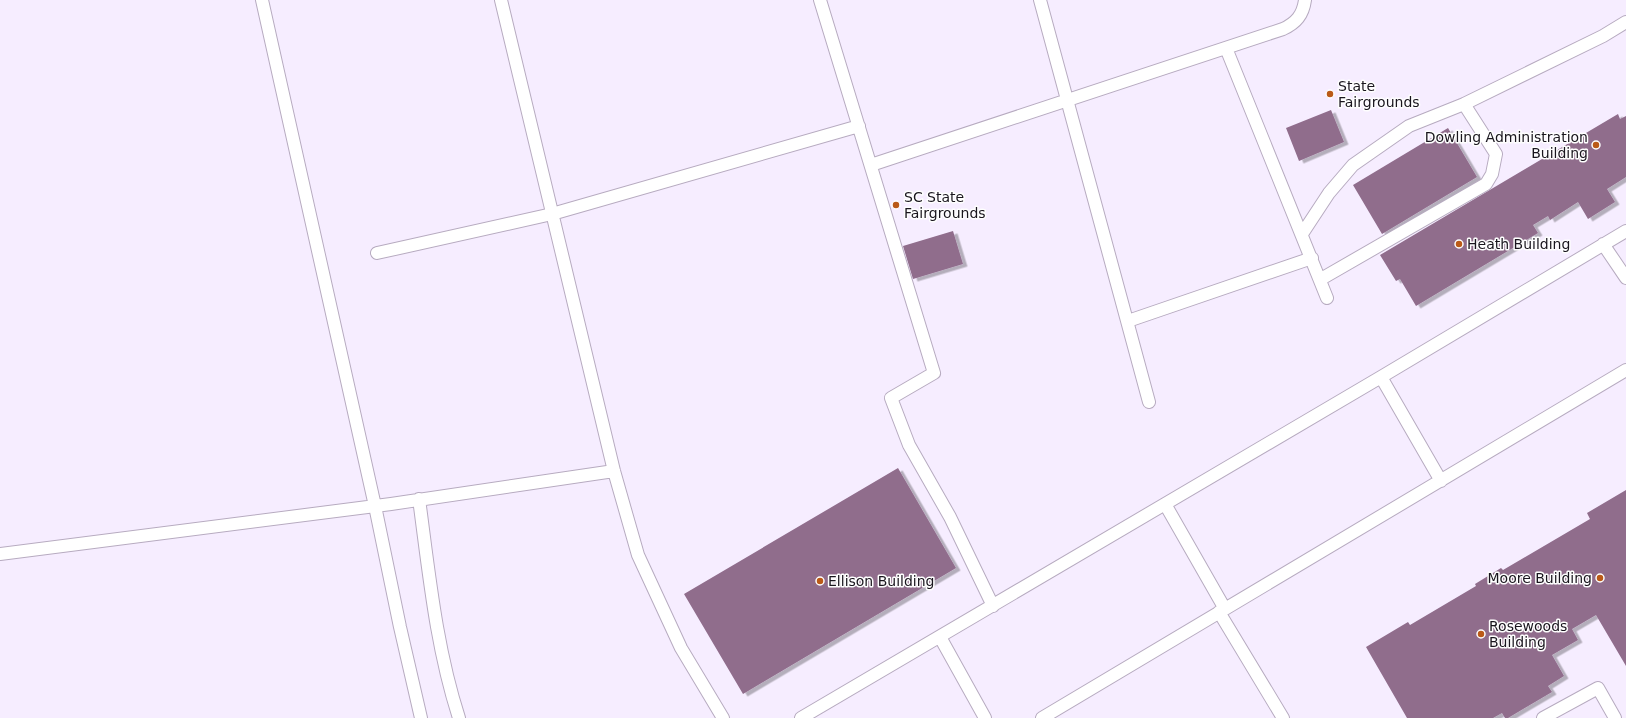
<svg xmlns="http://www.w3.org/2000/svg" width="1626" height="718" font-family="'DejaVu Sans',sans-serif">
	<defs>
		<filter id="shadow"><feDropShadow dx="4.5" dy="2.5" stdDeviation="0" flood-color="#0004"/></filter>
	</defs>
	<rect width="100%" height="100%" fill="#f6edff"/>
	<path fill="#906d8c" filter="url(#shadow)" d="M1331,110L1344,142L1299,161L1286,128Z
		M1618,114L1620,119L1626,116V177L1607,189L1615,202L1588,219L1578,202L1550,220L1548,216L1533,225L1538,233L1416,306L1400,279L1396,281L1380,255Z
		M1448,128L1477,177L1382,234L1353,185Z
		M953,231L963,264L913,279L903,246Z
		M898,468L956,568L743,694L684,594Z
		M1626,490V666L1596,615L1572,629L1578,640L1552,655L1564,676L1548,686L1552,692L1508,718H1505L1502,713L1493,718H1407L1366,647L1408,622L1410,625L1476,586L1475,584L1501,568L1503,570L1590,519L1587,513Z"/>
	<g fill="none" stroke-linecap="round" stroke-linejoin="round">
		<g stroke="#b7abc0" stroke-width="14">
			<path id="lane" d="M262,0L375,506L400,627L421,718
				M501,0L614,471L638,555L681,648L723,718
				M820,0L934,373L891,398L909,445L950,517L993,606
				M1040,0L1149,402
				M1226,48L1327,298
				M871,165L1283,29C1296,23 1303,15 1305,0
				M1302,234L1329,193L1353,165L1409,126L1464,104L1603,36L1626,22
				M1603,244L1626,278
				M377,253L552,214L859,126
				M1321,279L1486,184L1492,174L1496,154L1464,104
				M1128,321L1312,258
				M1381,377L1441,481
				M419,499C429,573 436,647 459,718
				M1165,504L1225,609
				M0,554L391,504L614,471
				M1219,612L1283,718
				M940,637L985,718
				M801,718L1381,377L1626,231
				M1042,718L1626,370
				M1543,718L1598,688L1615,718"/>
		</g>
		<use href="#lane" stroke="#fff" stroke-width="12"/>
	</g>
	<g fill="#ba5a17" stroke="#fefefe" stroke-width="1.5">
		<circle cx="1330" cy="94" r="4"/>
		<circle cx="1596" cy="145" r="4"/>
		<circle cx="896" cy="205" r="4"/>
		<circle cx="1459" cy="244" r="4"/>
		<circle cx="1600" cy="578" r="4"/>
		<circle cx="820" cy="581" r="4"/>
		<circle cx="1481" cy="634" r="4"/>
	</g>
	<g text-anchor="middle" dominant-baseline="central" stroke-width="3" stroke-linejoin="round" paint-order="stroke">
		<g font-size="14" fill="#19151d" stroke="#fefefe" text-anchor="start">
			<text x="1338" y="86">State<tspan x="1338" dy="16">Fairgrounds</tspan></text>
			<text x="1588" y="137" text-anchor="end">Dowling Administration<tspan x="1588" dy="16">Building</tspan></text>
			<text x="904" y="197">SC State<tspan x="904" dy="16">Fairgrounds</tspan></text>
			<text x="1467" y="244">Heath Building</text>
			<text x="1592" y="578" text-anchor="end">Moore Building</text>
			<text x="828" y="581">Ellison Building</text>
			<text x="1489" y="626">Rosewoods<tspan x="1489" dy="16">Building</tspan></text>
		</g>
	</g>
</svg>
